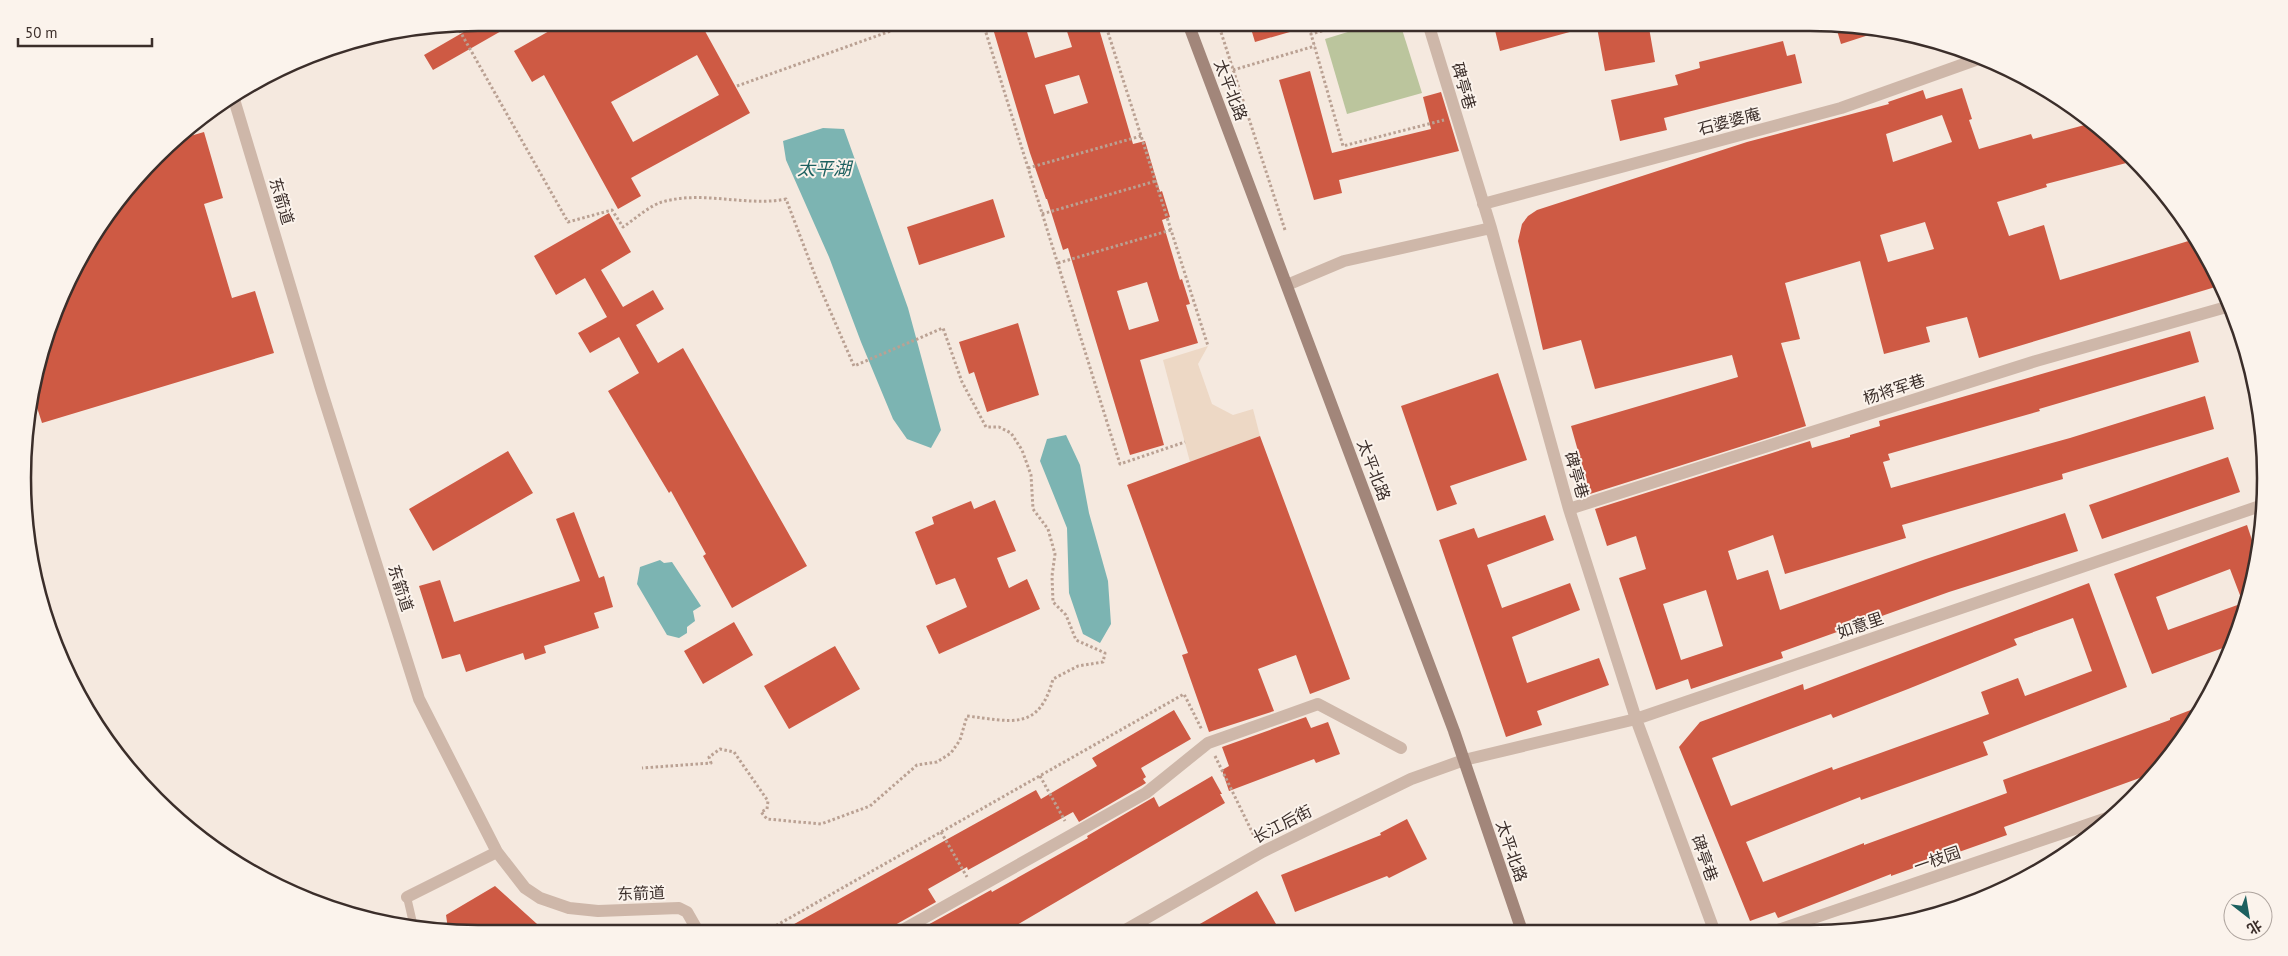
<svg xmlns="http://www.w3.org/2000/svg" width="2288" height="956" font-family="'PT Sans','Noto Sans SC',sans-serif">
	<rect width="100%" height="100%" fill="#f5e9df"/>
	<path fill="#bbc59d" d="M1377,23H1400L1422,93L1347,114L1325,39Z"/>
	<path fill="#edd8c5" d="M1208,346L1198,364L1212,404L1233,415L1253,409L1260,436L1190,462L1163,360Z"/>
	<path fill="#7cb4b2" d="M823,128L844,129L908,308L941,430L931,448L907,439L893,419L861,342L829,257L786,160L783,141Z
		M1066,435L1080,465L1089,513L1108,581L1111,624L1100,643L1083,634L1069,593L1067,528L1040,461L1047,439Z
		M660,560L664,563L672,562L701,606L693,611L695,621L687,627V633L679,638L667,635L637,584L640,567Z"/>
	<path fill="#ce5a44" fill-rule="evenodd" d="M481,22H517L433,70L424,55Z
		M565,22H700L750,113L631,178L641,196L618,209L544,75L532,82L514,51ZM697,55L719,95L633,142L611,102Z
		M991,22H1024L1035,58L1072,47L1064,22H1097L1133,144L1145,141L1160,192L1162,191L1170,217L1162,220L1180,280L1182,279L1190,304L1186,305L1198,343L1140,360L1164,445L1130,455L1068,248L1063,250L1047,199H1046L1030,153ZM1079,75L1088,103L1054,114L1045,85ZM1147,282L1159,321L1129,330L1117,291Z
		M1249,22H1307V27L1255,42Z
		M1493,22H1588V27L1500,51Z
		M1596,22H1648L1655,62L1605,71Z
		M1836,27L1845,28L1875,33L1841,44Z
		M1783,41L1787,56L1795,54L1802,83L1664,118L1667,130L1620,141L1611,100L1678,85L1675,75L1700,68L1699,62Z
		M1310,71L1332,153L1431,129L1423,97L1441,92L1459,151L1339,180L1342,193L1314,200L1279,80Z
		M1962,88L1972,119L1969,120L1979,149L2031,134L2033,139L2092,123L2111,136L2134,161L2046,184L2047,187L1997,202L2009,236L2044,225L2060,280L2195,239L2222,285L1979,358L1967,317L1926,327L1930,342L1884,354L1860,261L1785,283L1800,339L1781,343L1806,426L1590,494L1571,426L1738,377L1732,355L1595,389L1581,340L1543,350L1518,241L1522,224L1528,216L1537,210L1747,142L1889,104L1888,102L1923,90L1926,99ZM1942,115L1952,142L1893,162L1886,134ZM1925,222L1934,249L1888,262L1880,235Z
		M204,132L223,198L204,204L232,298L255,291L274,353L42,423L31,389L83,250L173,141Z
		M993,199L1005,237L919,265L907,227Z
		M609,213L631,252L601,270L623,307L653,290L664,309L636,325L658,363L683,348L807,566L732,608L703,556L706,554L671,491L669,493L608,391L639,373L619,337L590,353L578,333L607,317L585,278L556,295L534,256Z
		M1018,323L1039,395L987,412L974,372L969,374L959,342Z
		M2190,331L2199,362L2039,409L2040,411L1888,454L1890,460L1883,462L1891,488L2070,438L2205,396L2214,429L2062,474L2063,479L1902,525L1906,538L1785,574L1773,535L1728,551L1737,580L1768,570L1780,610L1926,559L2065,513L2078,551L1949,592L1781,652L1783,658L1691,689L1688,679L1656,690L1619,578L1646,569L1636,536L1607,546L1595,509L1810,441L1812,448L1850,437V435L1880,426L1879,421ZM1706,590L1723,646L1681,660L1663,604Z
		M1498,373L1527,460L1450,486L1457,504L1437,511L1401,406Z
		M1260,436L1350,679L1310,694L1296,655L1258,669L1274,711L1209,732L1182,655L1188,653L1127,485Z
		M508,451L533,493L433,551L409,509Z
		M2228,457L2240,492L2102,539L2089,505Z
		M995,500L1016,551L997,558L1009,588L1027,579L1040,609L939,654L926,626L967,607L955,578L936,585L915,532L934,524L932,517L971,501L974,509Z
		M574,512L599,578L604,576L613,607L594,613L599,628L544,646L546,653L525,660L523,653L466,672L460,654L442,659L419,586L440,580L454,622L580,581L556,519Z
		M1545,515L1554,540L1487,565L1502,608L1570,583L1580,610L1512,637L1527,683L1599,658L1609,685L1537,711L1542,725L1506,737L1439,540L1474,528L1478,538Z
		M2247,525L2257,555L2241,625L2231,645L2152,674L2114,574ZM2230,569L2243,603L2168,630L2156,597Z
		M2089,583L2127,687L1983,742L1988,755L1861,800L1860,797L1746,842L1763,882L1864,843V845L2007,793L2003,780L2170,720V718L2201,706L2189,731L2148,775L2004,827L2007,835L1891,876V874L1778,918L1775,912L1750,921L1679,747L1700,722L1803,684L1804,690ZM2073,618L2092,671L2025,696L2018,678L1981,692L1989,714L1833,770L1832,767L1731,806L1712,758L1831,714L1833,718L1908,689L2017,645L2014,639Z
		M734,622L753,655L703,684L684,651Z
		M835,646L860,689L789,729L764,686Z
		M1174,710L1191,739L1141,768L1146,777L1143,779L1146,783L1141,786L1079,822L1073,812L968,870L967,867L928,889L936,902L895,925L891,932L778,933L1036,790L1041,799L1097,766L1092,758Z
		M1306,717L1311,728L1328,722L1340,754L1316,763L1314,759L1229,791L1222,770L1229,766L1222,747Z
		M1212,776L1222,794H1220L1225,803L1005,932H915L991,890L992,892L1088,838L1087,836L1154,797L1159,807Z
		M1407,819L1427,859L1389,878L1387,876L1295,912L1281,875L1381,835L1380,833Z
		M495,886L547,933L478,934L448,929L446,915Z
		M1257,891L1280,931L1186,932Z"/>
	<g fill="none" stroke-linecap="round" stroke-linejoin="round">
		<path stroke="#baa193" stroke-width="3" stroke-dasharray="2.5 2.5" stroke-linecap="butt" d="M983,23L1120,464L1185,442
			M1105,23L1208,346
			M1218,23L1285,230
			M1351,23L1311,34L1343,146L1444,120
			M457,26L568,222L612,210L623,227C635,219 649,206 662,202C703,190 745,207 786,199L818,283L854,366L943,328L962,382L986,427H999L1011,433L1022,450L1031,475L1033,509L1048,529L1055,554L1052,576L1053,602L1066,615L1076,640L1105,653L1103,662L1078,666L1053,679C1039,732 1011,721 967,716L960,740L951,753L937,762L917,765L870,806L821,824L767,819L761,812L767,809L768,801L734,752L720,749L709,757L711,763L642,768
			M1233,70L1315,46
			M737,86L913,23
			M1028,168L1141,136
			M1042,214L1156,181
			M1058,263L1171,230
			M1215,756L1256,840
			M1040,776L1065,821
			M941,832L967,877
			M763,933L1184,694L1202,730"/>
		<path stroke="#ceb7a9" stroke-width="8" d="M407,897L413,923"/>
		<path stroke="#ceb7a9" stroke-width="12" d="M899,932L1146,793L1208,743L1318,704L1401,748"/>
		<path stroke="#ceb7a9" stroke-width="12" d="M1428,23L1491,228L1569,509L1636,719L1714,930
			M233,96L321,389L419,699L497,852L525,888L540,898L569,908L598,911L679,908L687,912L699,933
			M1483,204L1841,108L1981,58
			M1287,285L1344,261L1491,228
			M1569,509L2036,361L2230,306
			M407,897L497,852
			M1778,930L2107,818
			M1122,932L1262,852L1411,779L1464,760L1636,719L2263,505"/>
		<path stroke="#a2867a" stroke-width="12" d="M1188,23L1454,731L1522,931"/>
	</g>
	<g text-anchor="middle" dominant-baseline="central" stroke-width="4" stroke-linejoin="round" paint-order="stroke">
		<g font-size="16" fill="#3b2e2a" stroke="#fbf3ec">
			<text transform="translate(1464 86) rotate(74)">碑亭巷</text>
			<text transform="translate(1231 90) rotate(69)">太平北路</text>
			<text transform="translate(1729 121) rotate(-15)">石婆婆庵</text>
			<text transform="translate(282 201) rotate(73)">东箭道</text>
			<text transform="translate(1894 389) rotate(-18)">杨将军巷</text>
			<text transform="translate(1374 470) rotate(69)">太平北路</text>
			<text transform="translate(1577 475) rotate(74)">碑亭巷</text>
			<text transform="translate(401 588) rotate(72)">东箭道</text>
			<text transform="translate(1860 625) rotate(-19)">如意里</text>
			<text transform="translate(1282 824) rotate(-27)">长江后街</text>
			<text transform="translate(1512 851) rotate(71)">太平北路</text>
			<text transform="translate(1705 858) rotate(70)">碑亭巷</text>
			<text transform="translate(1937 859) rotate(-19)">一枝园</text>
			<text transform="translate(641 893) rotate(-2)">东箭道</text>
		</g>
		<g font-size="18" font-style="italic" fill="#1c605f" stroke="#fbf3ec">
			<text x="824" y="168">太平湖</text>
		</g>
	</g>
	<path d="M0 0H2288V956H0ZM478 31H1810A447 447 0 0 1 2257 478V478A447 447 0 0 1 1810 925H478A447 447 0 0 1 31 478V478A447 447 0 0 1 478 31Z" fill="#fbf3ec" fill-rule="evenodd"/>
	<path fill="none" stroke="#3b2e2a" stroke-width="2.5" d="M478 31H1810A447 447 0 0 1 2257 478V478A447 447 0 0 1 1810 925H478A447 447 0 0 1 31 478V478A447 447 0 0 1 478 31Z"/>
	<g transform="translate(2248 916) rotate(149)"><circle r="24" fill="#fbf3ec" stroke="#aea49e"/>
	<path d="M0-4L9 19L0 12L-9 19Z" fill="#1c605f"/>
	<text y="-8" font-size="14" font-weight="bold" text-anchor="middle" fill="#3b2e2a">北</text>
	</g>
	<path d="M18 38v8h134v-8" fill="none" stroke="#3b2e2a" stroke-width="2.5"/>
	<text x="25" y="38" font-size="15" fill="#3b2e2a" stroke="#fbf3ec" stroke-width="4" paint-order="stroke">50 m</text>
</svg>
